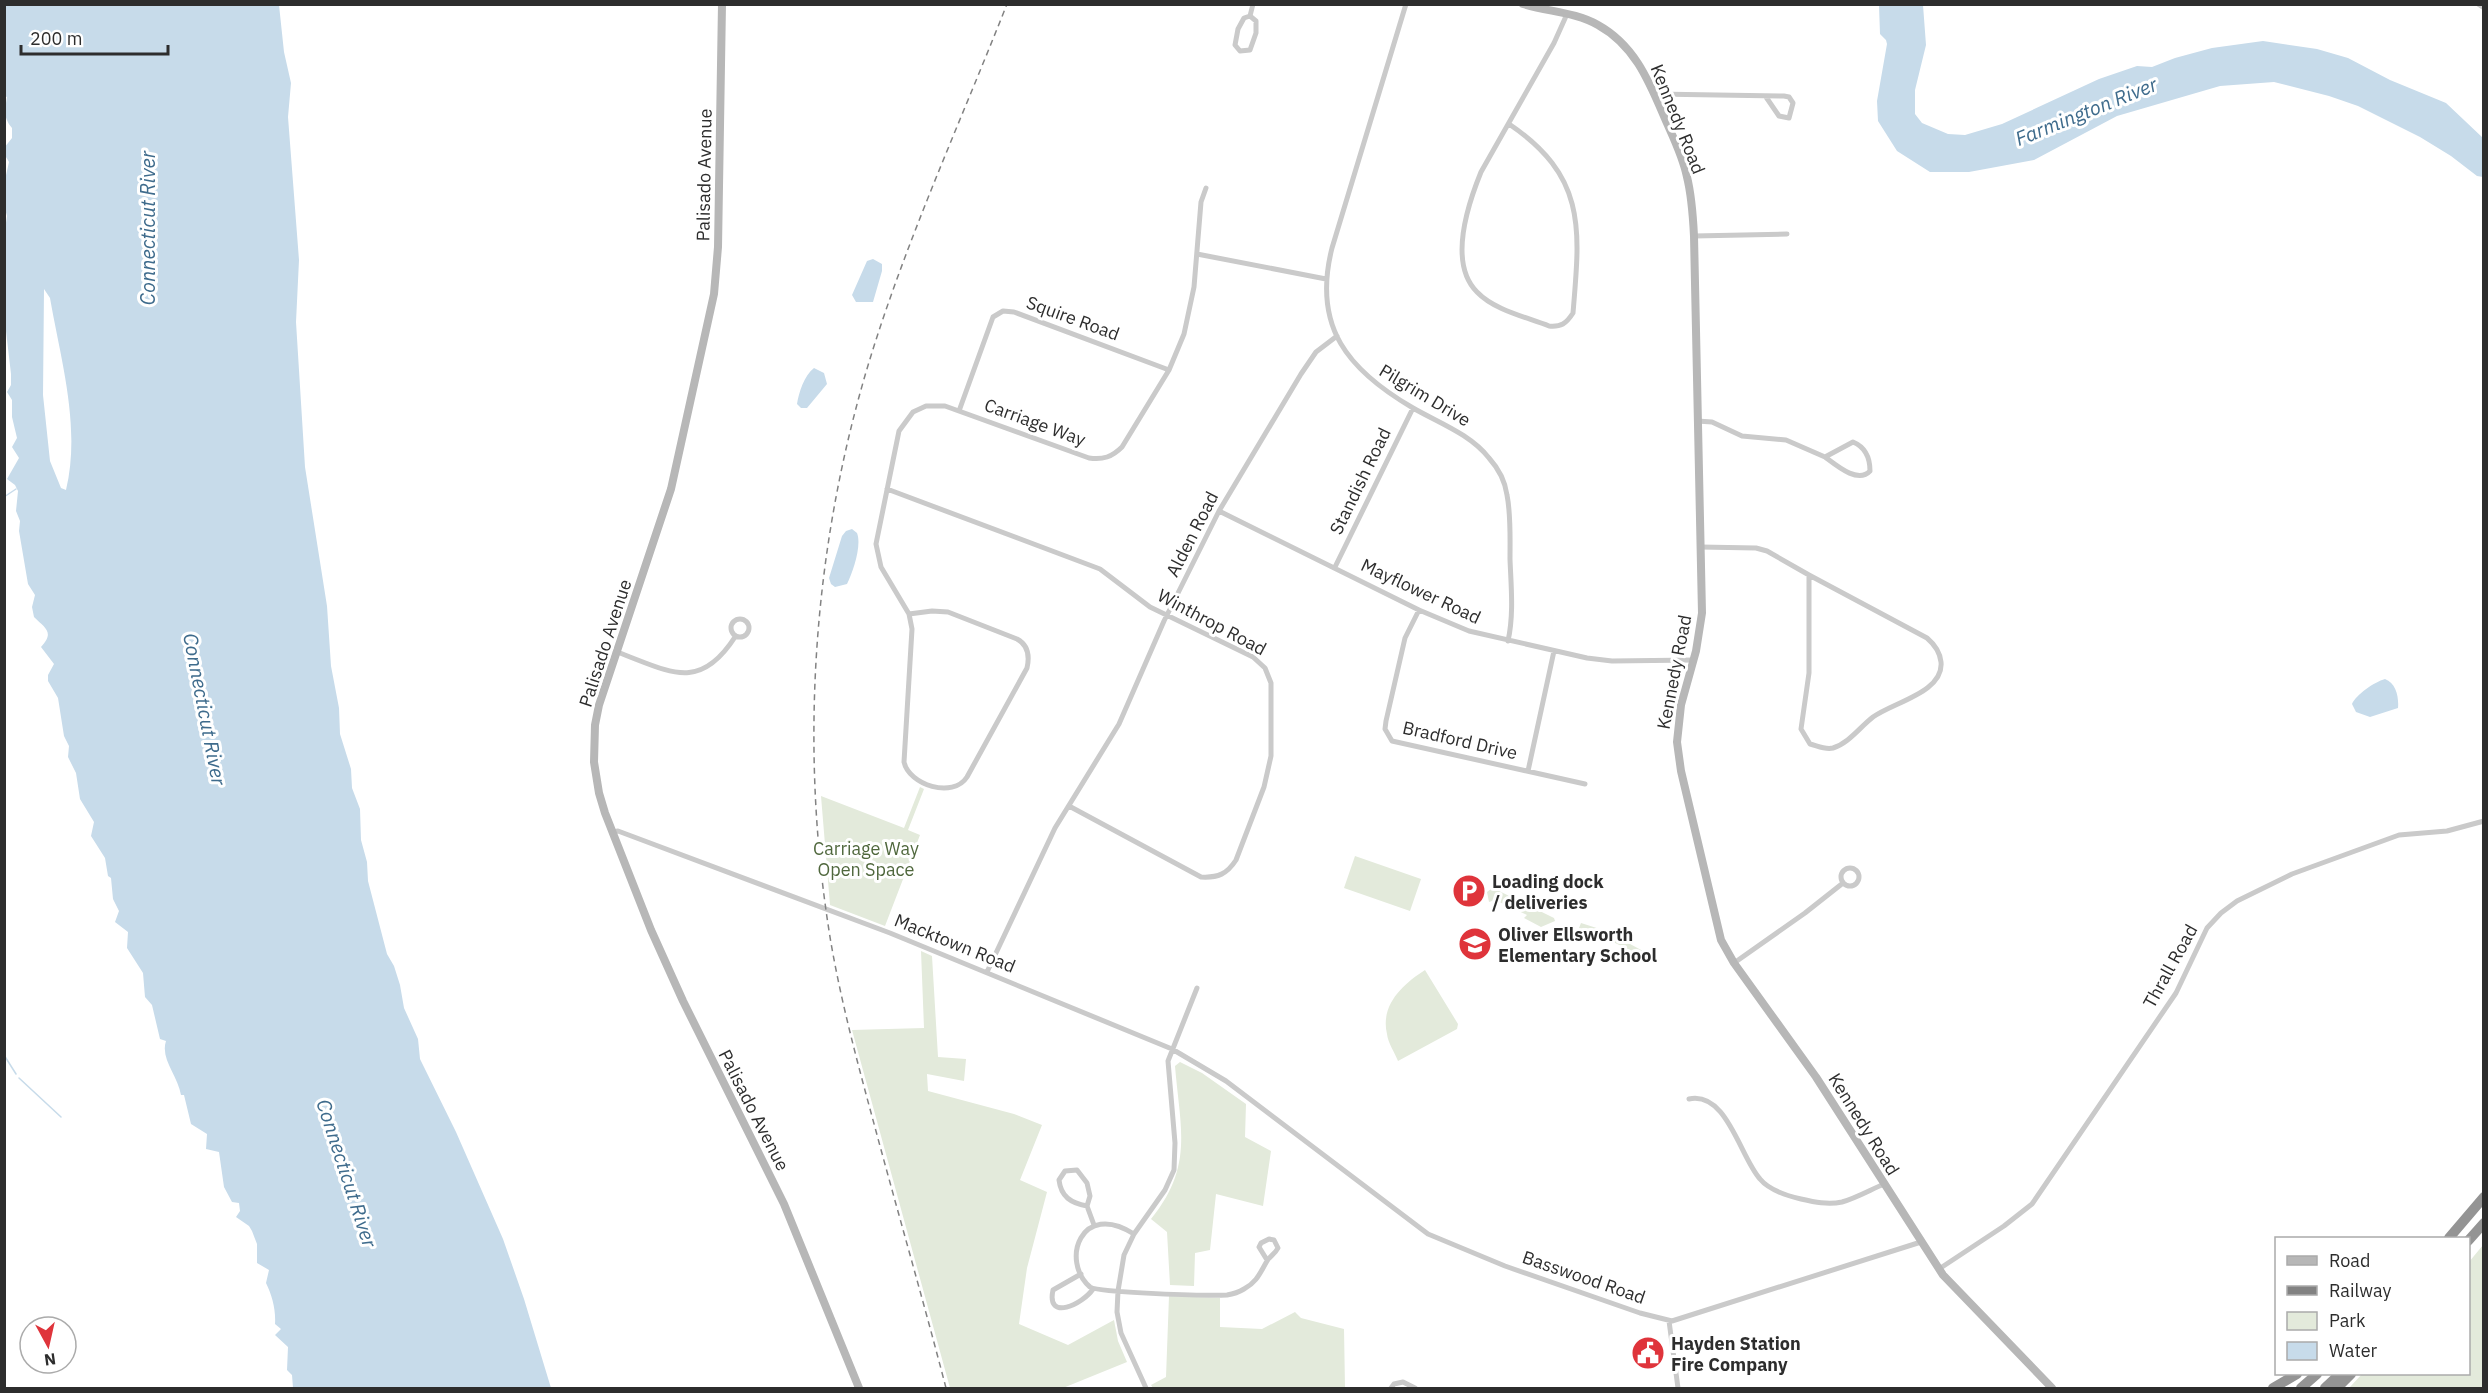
<svg xmlns="http://www.w3.org/2000/svg" width="2488" height="1393" font-family="'IBM Plex Sans',sans-serif">
	<rect width="100%" height="100%" fill="#fff"/>
	<path fill="#e3eadb" d="M920,787L924,789L908,830L920,835L885,926L830,905L821,796L904,828Z
		M1355,856L1421,879L1410,911L1344,888Z
		M1491,889H1495L1554,918L1555,921L1541,927L1524,918L1527,915L1495,900L1489,902L1487,892Z
		M1581,923L1606,931L1643,951L1644,955L1640,958L1636,957L1638,954L1588,930L1580,931L1579,928Z
		M921,951L932,956L938,1057L966,1059L964,1081L927,1074L928,1091L1014,1114L1042,1125L1020,1180L1047,1192L1027,1268L1019,1324L1068,1345L1114,1320L1118,1341L1127,1362L1063,1388H950L852,1030L924,1028Z
		M1425,970L1458,1024L1457,1029L1398,1061C1395,1053 1388,1043 1387,1034C1380,1005 1403,984 1425,970Z
		M1180,1062L1202,1073L1246,1104L1245,1137L1271,1151L1263,1206L1216,1194L1210,1250L1195,1253L1194,1286L1170,1285L1167,1232L1151,1219C1194,1166 1180,1128 1175,1066Z
		M2483,1245V1388H2349L2362,1374H2468L2469,1262Z
		M1169,1296L1220,1298V1327L1262,1329L1295,1312L1301,1318L1344,1329L1345,1388H1153L1151,1385L1166,1377Z"/>
	<path fill="#c7dbea" fill-rule="evenodd" d="M5,4L279,5L284,52L291,83L288,117L299,260L296,322L305,467L327,606L331,666L339,708L340,734L351,769L352,788L360,809L361,840L367,862L368,881L387,954L394,966L400,985L404,1008L418,1039L420,1059L456,1132L503,1239L524,1299L551,1388H293L292,1375L287,1370L288,1347L275,1335L281,1329L275,1324C276,1310 272,1295 266,1283L269,1270L257,1263V1244L252,1231L249,1226L236,1217L240,1211L239,1203L232,1202L224,1187L219,1152L206,1149L207,1134L191,1124L184,1095H181C178,1076 160,1059 166,1041L160,1039L152,1005L145,997L143,973L127,948L128,932L115,922L119,911L113,899L111,878L108,876L105,858L91,836L94,822L80,799L76,773L68,757L69,746L64,736L58,698L48,681V675L54,664L41,647C55,632 45,628 34,617L32,607L35,595L28,584L19,531L20,521L16,511L18,491L15,485L7,479L19,458L12,447L17,438L12,417V400L7,392L11,385V374L4,314V236L7,216L5,209L4,184L9,162L6,157L4,148L12,138V128C3,118 5,109 7,97L4,96ZM44,289L50,298C61,361 81,427 66,490L61,488L50,461L43,395Z
		M1879,5H1923L1926,45L1915,90V114L1922,123L1948,134L1965,135L2002,124L2099,79L2137,66L2152,67L2175,58L2212,48L2263,41L2317,49L2348,58L2390,80L2446,103L2483,138V177L2477,176L2451,156L2420,137L2358,106L2329,96L2274,82L2220,86L2117,116L2034,160L1969,172H1930L1897,151L1878,121L1877,101L1887,44L1886,40L1880,34Z
		M873,259L882,264V271L873,302H856L852,295L867,261Z
		M814,368L824,373L827,384L807,408H801L797,404C799,392 804,376 814,368Z
		M852,529L857,533C862,545 853,572 847,584L835,587L831,584L829,578L842,536L846,531Z
		M2385,679C2396,683 2399,697 2398,708L2370,717L2356,712L2352,704C2356,695 2374,682 2385,679Z"/>
	<g fill="none" stroke-linecap="round" stroke-linejoin="round">
		<path stroke="#c7dbea" stroke-width="1.5" d="M4,497L16,489
			M4,1055L16,1074
			M19,1078L61,1117"/>
		<path stroke="#cacaca" stroke-width="5" d="M1406,4L1332,248C1312,327 1348,370 1413,408C1439,423 1470,434 1489,458C1498,468 1505,481 1507,495C1511,515 1510,537 1510,559C1511,586 1514,614 1508,641
			M2478,4L2484,8
			M1250,16L1256,21V33L1250,50L1240,51L1235,45L1238,29L1244,18Z
			M1250,16L1253,4
			M1655,94L1784,96L1789,97L1793,103L1789,118L1779,116L1766,97
			M1509,124C1587,177 1580,229 1573,313C1566,324 1561,327 1549,326C1526,317 1494,310 1477,292C1448,263 1468,204 1481,172L1554,43L1567,14
			M1694,236L1787,234
			M1197,254L1326,279
			M959,411L993,317L1003,311L1014,312L1169,370
			M1697,421L1712,422L1742,436L1786,440L1825,457
			M1853,442C1865,447 1870,458 1870,471C1858,484 1837,466 1825,457Z
			M887,489L1100,569L1150,607L1253,657L1265,668L1271,683V756L1264,787L1236,860C1227,874 1218,878 1201,877L1069,806
			M1219,511L1419,610L1469,631L1587,658L1612,661L1694,660
			M1700,547L1756,548L1767,551L1809,575
			M1335,567L1413,408
			M1809,575L1927,638C1934,644 1940,652 1941,662C1944,692 1894,702 1873,717C1860,727 1849,743 1833,748C1825,750 1818,746 1810,744L1801,729L1809,673Z
			M1419,610L1405,638L1386,721L1385,729L1392,741L1585,784
			M932,611L948,612L1017,639C1028,645 1030,655 1027,668L967,777C953,799 909,785 904,762L912,629L909,614Z
			M909,614L881,567L876,544L899,431L913,412L926,406H945L1089,458C1103,460 1112,457 1122,447L1169,370L1184,334L1194,287L1201,202L1206,188
			M731 628a9 9 0 1 1 18 0a9 9 0 1 1-18 0Z
			M617,652C669,671 699,693 735,637
			M1528,771L1554,651
			M612,832L618,831L890,933L1172,1049L1226,1081L1428,1234L1505,1266L1640,1313L1672,1321L1921,1242
			M1841 877a9 9 0 1 1 18 0a9 9 0 1 1-18 0Z
			M1734,963L1805,913L1843,883
			M987,972L1055,828L1119,724L1164,621L1219,511L1301,374L1316,352L1337,336
			M1689,1099C1727,1091 1740,1157 1760,1179C1769,1190 1788,1196 1801,1199C1814,1202 1828,1205 1842,1202C1856,1198 1870,1190 1884,1184
			M1087,1206C1071,1203 1061,1197 1059,1180L1065,1171L1077,1170L1087,1183L1090,1196L1087,1206L1094,1225
			M1134,1234C1081,1200 1060,1261 1090,1287C1099,1293 1211,1296 1227,1295C1233,1294 1239,1292 1244,1289C1257,1282 1260,1273 1267,1261C1270,1256 1275,1254 1278,1248L1274,1240L1269,1239L1261,1243L1259,1247L1267,1260
			M1939,1269L2004,1226L2032,1204L2176,993L2207,928L2221,913L2237,901L2292,874L2399,835L2447,831L2484,821
			M1081,1274L1053,1290C1046,1322 1083,1304 1093,1289
			M1669,1321L1678,1388
			M1146,1388L1121,1333L1117,1312L1118,1291L1124,1255L1134,1234L1165,1190L1174,1170L1175,1143L1168,1061L1197,988
			M1391,1388L1394,1384L1403,1382L1415,1388"/>
		<path stroke="#b7b7b7" stroke-width="8" d="M722,4L718,247L714,294L671,489L599,705L595,725L594,762L599,793L605,813L651,930L683,1001L784,1204L859,1388
			M1523,4C1549,12 1575,12 1598,25C1636,46 1650,84 1666,121C1674,139 1683,157 1687,177C1692,197 1693,216 1694,236L1702,613L1696,651L1681,705L1677,742L1681,771L1721,940L1734,963L1816,1077L1943,1275L2052,1388"/>
		<path stroke="#949494" stroke-width="10" d="M2449,1238L2484,1197
			M2468,1241L2484,1223
			M2273,1388L2297,1374
			M2301,1388L2317,1374
			M2325,1388L2340,1374
			M2337,1388L2351,1374"/>
		<path stroke="#828282" stroke-width="1.5" stroke-dasharray="6 4.5" stroke-linecap="butt" d="M946,1388C925,1307 902,1227 880,1146C862,1079 843,1012 831,943C798,745 813,538 874,346C911,230 962,118 1007,4"/>
	</g>
	<defs>
		<g id="parking-disc" transform="scale(1.725)"><circle r="9.5" fill="#df343b" stroke="#fff"/><path d="M-3.5-5.5H1a3.5 3.5 0 0 1 0 7H-1V5.5H-3.5ZM-1-3.4V-.6H.8a1.4 1.4 0 0 0 0-2.8Z" fill="#fff"/></g>
		<g id="school-disc" transform="scale(1.725)"><circle r="9.5" fill="#df343b" stroke="#fff"/><path d="M0-5L7-2L0 1L-7-2ZM-4 1L0 2.5L4 1V4Q0 6-4 4Z" fill="#fff"/></g>
		<g id="civic-disc" transform="scale(1.725)"><circle r="9.5" fill="#df343b" stroke="#fff"/><path d="M-.6-6.5H3V-4.5H.6V-3L4-1V1h2V6H-6V1h2V-1L-.6-3ZM-1.2 2.5V6h2.4V2.5Z" fill="#fff"/></g>
	</defs>
	<g fill-rule="evenodd">
		<use href="#parking-disc" x="1469" y="891"/>
		<use href="#school-disc" x="1475" y="944"/>
		<use href="#civic-disc" x="1648" y="1353"/>
	</g>
	<g text-anchor="middle" dominant-baseline="central" stroke-width="6" stroke-linejoin="round" paint-order="stroke">
		<g font-size="18" fill="#2d2d2d" stroke="#fff">
			<text transform="translate(1678 119) rotate(68)">Kennedy Road</text>
			<text transform="translate(704 175) rotate(-89)">Palisado Avenue</text>
			<text transform="translate(1073 318) rotate(20)">Squire Road</text>
			<text transform="translate(1425 395) rotate(31)">Pilgrim Drive</text>
			<text transform="translate(1035 422) rotate(20)">Carriage Way</text>
			<text transform="translate(1360 481) rotate(-64)">Standish Road</text>
			<text transform="translate(1192 534) rotate(-63)">Alden Road</text>
			<text transform="translate(1421 591) rotate(25)">Mayflower Road</text>
			<text transform="translate(1212 622) rotate(28)">Winthrop Road</text>
			<text transform="translate(605 643) rotate(-72)">Palisado Avenue</text>
			<text transform="translate(1674 672) rotate(-79)">Kennedy Road</text>
			<text transform="translate(1460 740) rotate(13)">Bradford Drive</text>
			<text transform="translate(955 943) rotate(22)">Macktown Road</text>
			<text transform="translate(2170 966) rotate(-61)">Thrall Road</text>
			<text transform="translate(754 1110) rotate(63)">Palisado Avenue</text>
			<text transform="translate(1864 1124) rotate(58)">Kennedy Road</text>
			<text transform="translate(1584 1277) rotate(19)">Basswood Road</text>
		</g>
		<g font-size="18" fill="#4f673c" stroke="#fff">
			<text x="866" y="848">Carriage Way<tspan x="866" dy="21">Open Space</tspan></text>
		</g>
		<g font-size="18" font-weight="bold" fill="#2d2d2d" stroke="#fff" text-anchor="start">
			<text x="1492" y="881">Loading dock<tspan x="1492" dy="21">/ deliveries</tspan></text>
			<text x="1498" y="934">Oliver Ellsworth<tspan x="1498" dy="21">Elementary School</tspan></text>
			<text x="1671" y="1343">Hayden Station<tspan x="1671" dy="21">Fire Company</tspan></text>
		</g>
		<g font-size="20" font-style="italic" fill="#3e6b8c" stroke="#fff">
			<text transform="translate(2086 111) rotate(-22)">Farmington River</text>
			<text transform="translate(147 228) rotate(-90)">Connecticut River</text>
			<text transform="translate(205 709) rotate(79)">Connecticut River</text>
			<text transform="translate(347 1173) rotate(72)">Connecticut River</text>
		</g>
	</g>
	<rect width="2488" height="1393" fill="none" stroke="#2d2d2d" stroke-width="12"/>
	<rect x="2275" y="1237" width="195" height="138" fill="#ffffff" stroke="#ababab" stroke-width="1.5"/>
	<rect x="2287" y="1256" width="30" height="9" fill="#b7b7b7" stroke="#ababab" stroke-width="1.5"/>
	<text x="2329" y="1267" font-size="18" fill="#2d2d2d">Road</text>
	<rect x="2287" y="1286" width="30" height="9" fill="#828282" stroke="#ababab" stroke-width="1.5"/>
	<text x="2329" y="1297" font-size="18" fill="#2d2d2d">Railway</text>
	<rect x="2287" y="1312" width="30" height="18" fill="#e3eadb" stroke="#ababab" stroke-width="1.5"/>
	<text x="2329" y="1327" font-size="18" fill="#2d2d2d">Park</text>
	<rect x="2287" y="1342" width="30" height="18" fill="#c7dbea" stroke="#ababab" stroke-width="1.5"/>
	<text x="2329" y="1357" font-size="18" fill="#2d2d2d">Water</text>
	<g transform="translate(48 1345) rotate(172)"><circle r="28" fill="#ffffff" stroke="#ababab" stroke-width="1.5"/>
	<path d="M0-4.5L10 22L0 15L-10 22Z" fill="#df343b"/>
	<text y="-9" font-size="16" font-weight="bold" text-anchor="middle" fill="#2d2d2d">N</text>
	</g>
	<path d="M21 45v9h147v-9" fill="none" stroke="#2d2d2d" stroke-width="3"/>
	<text x="30" y="45" font-size="18" fill="#2d2d2d" stroke="#ffffff" stroke-width="4.5" paint-order="stroke">200 m</text>
</svg>
